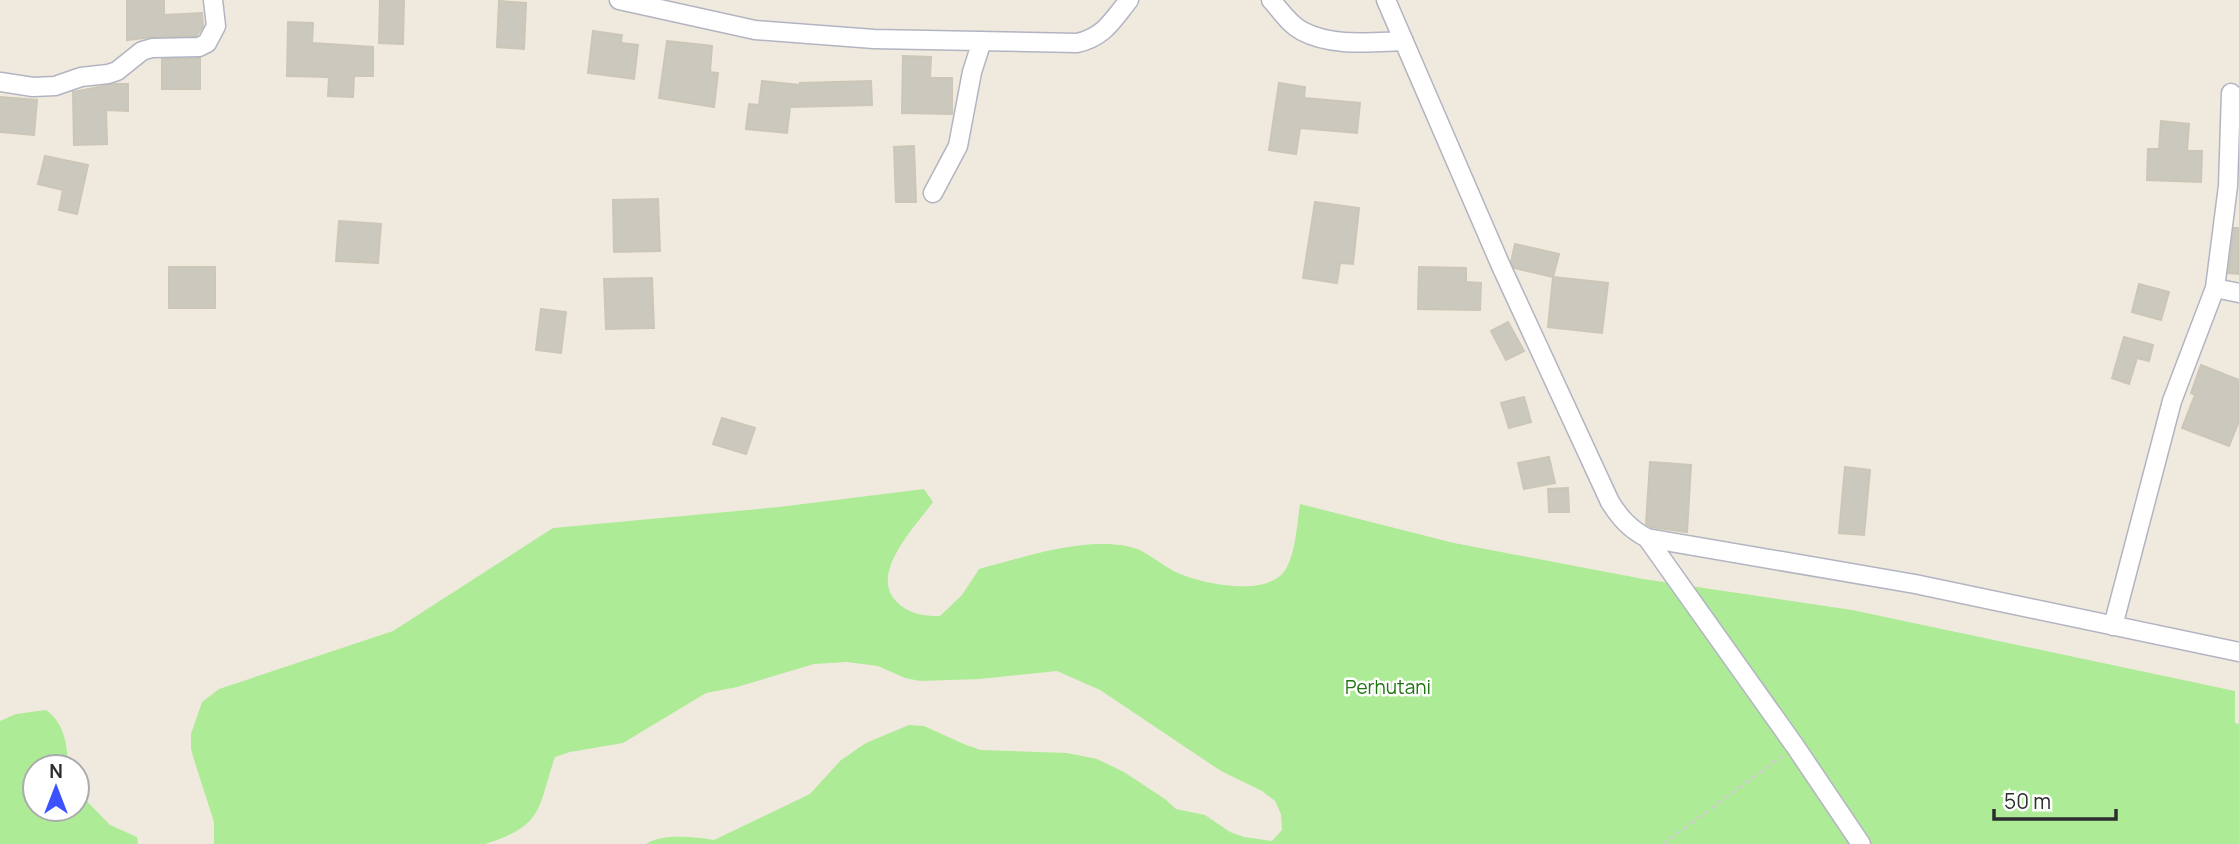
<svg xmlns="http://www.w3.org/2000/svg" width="2239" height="844" font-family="Manrope,sans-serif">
	<rect width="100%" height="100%" fill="#f0eade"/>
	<path fill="#adeb96" d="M924,489L933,502C916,526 869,573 896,601C908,614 923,616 940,616L962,595L979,569C1025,557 1079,538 1126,546C1146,549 1160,565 1178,573C1203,584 1271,599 1287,567C1296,549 1297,524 1300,504L1454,543L1643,579L1852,610L2235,691V723L2239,724V844H646C663,833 695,837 714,840L810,794L841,760L866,743L909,725L924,726L966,745L981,750L1067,753L1097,759L1124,772L1165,799L1176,809L1205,815L1230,832L1244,837L1272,841L1282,830L1281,814L1275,801L1262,791L1221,771L1100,690L1057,671L980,679L920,681L905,678L878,666L847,662L814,664L737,687L706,693L623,743L570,752L555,757C537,809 545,825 485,844H214V822L195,763L191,749V734L202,702L219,689L393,631L553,528L779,507Z
		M46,710C66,725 66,744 69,767H35V809H77V791L110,825L137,837L138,844H0V721L16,714Z"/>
	<path fill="#cbc8bd" stroke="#ccc6b7" stroke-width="2" d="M127,0H164V15L202,13L203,27L196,36L152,37L127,40Z
		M380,0H404L403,44L379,43Z
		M499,1L526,3L524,49L497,47Z
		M288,22L313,23L312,43L373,47V76H354L353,97L328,96L329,77L287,76Z
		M593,31L622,35L621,43L638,45L634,79L588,73Z
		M667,41L712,46L710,72L718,73L714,107L659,98Z
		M903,56L931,57L930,78H952V114L902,113Z
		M200,58V89H162V59Z
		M762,81L800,85V83L871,81L872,105L790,107L787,133L746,129L749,104L759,105Z
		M1279,83L1305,87L1304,98L1360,103L1357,133L1300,128L1296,154L1269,150Z
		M114,84H128V111L106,110L107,144L74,145L73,92Z
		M0,97L37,100L34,135L0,132Z
		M2161,121L2189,124L2187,151H2202L2201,182L2147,180L2148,149H2159Z
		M914,146L916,202H896L894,147Z
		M45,156L88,165L77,214L59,210L63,190L38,184Z
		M658,199L660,251L614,252L613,200Z
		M1315,202L1359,208L1353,264L1340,263L1337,283L1303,278Z
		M339,221L381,224L378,263L336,261Z
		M2234,228H2239V274L2228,273Z
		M1515,244L1559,254L1553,277L1514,268L1511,262Z
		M169,267H215V308H169Z
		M1419,267L1466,268V282L1481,283L1480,310L1418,309Z
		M1553,277L1608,283L1602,333L1548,327Z
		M652,278L654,328L606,329L604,279Z
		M2139,284L2169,292L2161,320L2132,312Z
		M541,309L566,312L561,353L536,350Z
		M1508,322L1524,351L1506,360L1491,331Z
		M2124,337L2153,345L2149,361L2137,358L2129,384L2112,378Z
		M2201,365L2239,380V421L2229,446L2182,428L2195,395L2191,393Z
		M1524,397L1531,422L1509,428L1501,403Z
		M722,418L755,428L746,454L713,444Z
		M1549,457L1555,483L1524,489L1518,463Z
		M1650,462L1691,465L1687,532L1651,527L1646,524Z
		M1845,467L1870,470L1864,535L1839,533Z
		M1568,488L1569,512H1549L1548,489Z"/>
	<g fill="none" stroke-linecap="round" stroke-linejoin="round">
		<g stroke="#b2b4c2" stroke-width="21">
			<path id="minor" d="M619,0L755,30L874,39L1077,43C1104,37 1112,21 1129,0
				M1271,0C1281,11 1289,24 1302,31C1332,47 1371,42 1404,41
				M1386,0L1501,266L1610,502C1620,518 1630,529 1647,538L1915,584L2239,652
				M0,82L33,87L55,86L81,77L108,74L117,71L142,51L152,48L199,47L207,43L216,26L213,0
				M933,193L958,146L972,72L982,41
				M2215,288L2239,293
				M1647,538L1795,746L1861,844
				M2113,626L2172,401L2215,288L2228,186L2231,93"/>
		</g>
		<path stroke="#cdcdcd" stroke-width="2.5" stroke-dasharray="5 3.5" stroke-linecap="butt" d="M1663,844L1782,756"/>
		<use href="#minor" stroke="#fff" stroke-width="18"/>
	</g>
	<g text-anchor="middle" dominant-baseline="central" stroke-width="5" stroke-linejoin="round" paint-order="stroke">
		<g font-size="19" fill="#207413" stroke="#fff">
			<text x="1388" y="687">Perhutani</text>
		</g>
	</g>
	<g transform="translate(56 788)"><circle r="33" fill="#ffffff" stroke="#ababab" stroke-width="2"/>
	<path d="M0-5L12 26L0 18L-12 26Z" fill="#3c52ff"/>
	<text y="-10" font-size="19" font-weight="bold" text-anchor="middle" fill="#2d2d2d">N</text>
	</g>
	<path d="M1994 809v10h122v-10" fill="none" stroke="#2d2d2d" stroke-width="3.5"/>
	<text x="2004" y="809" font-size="21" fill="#2d2d2d" stroke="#ffffff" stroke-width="5" paint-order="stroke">50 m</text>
</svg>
